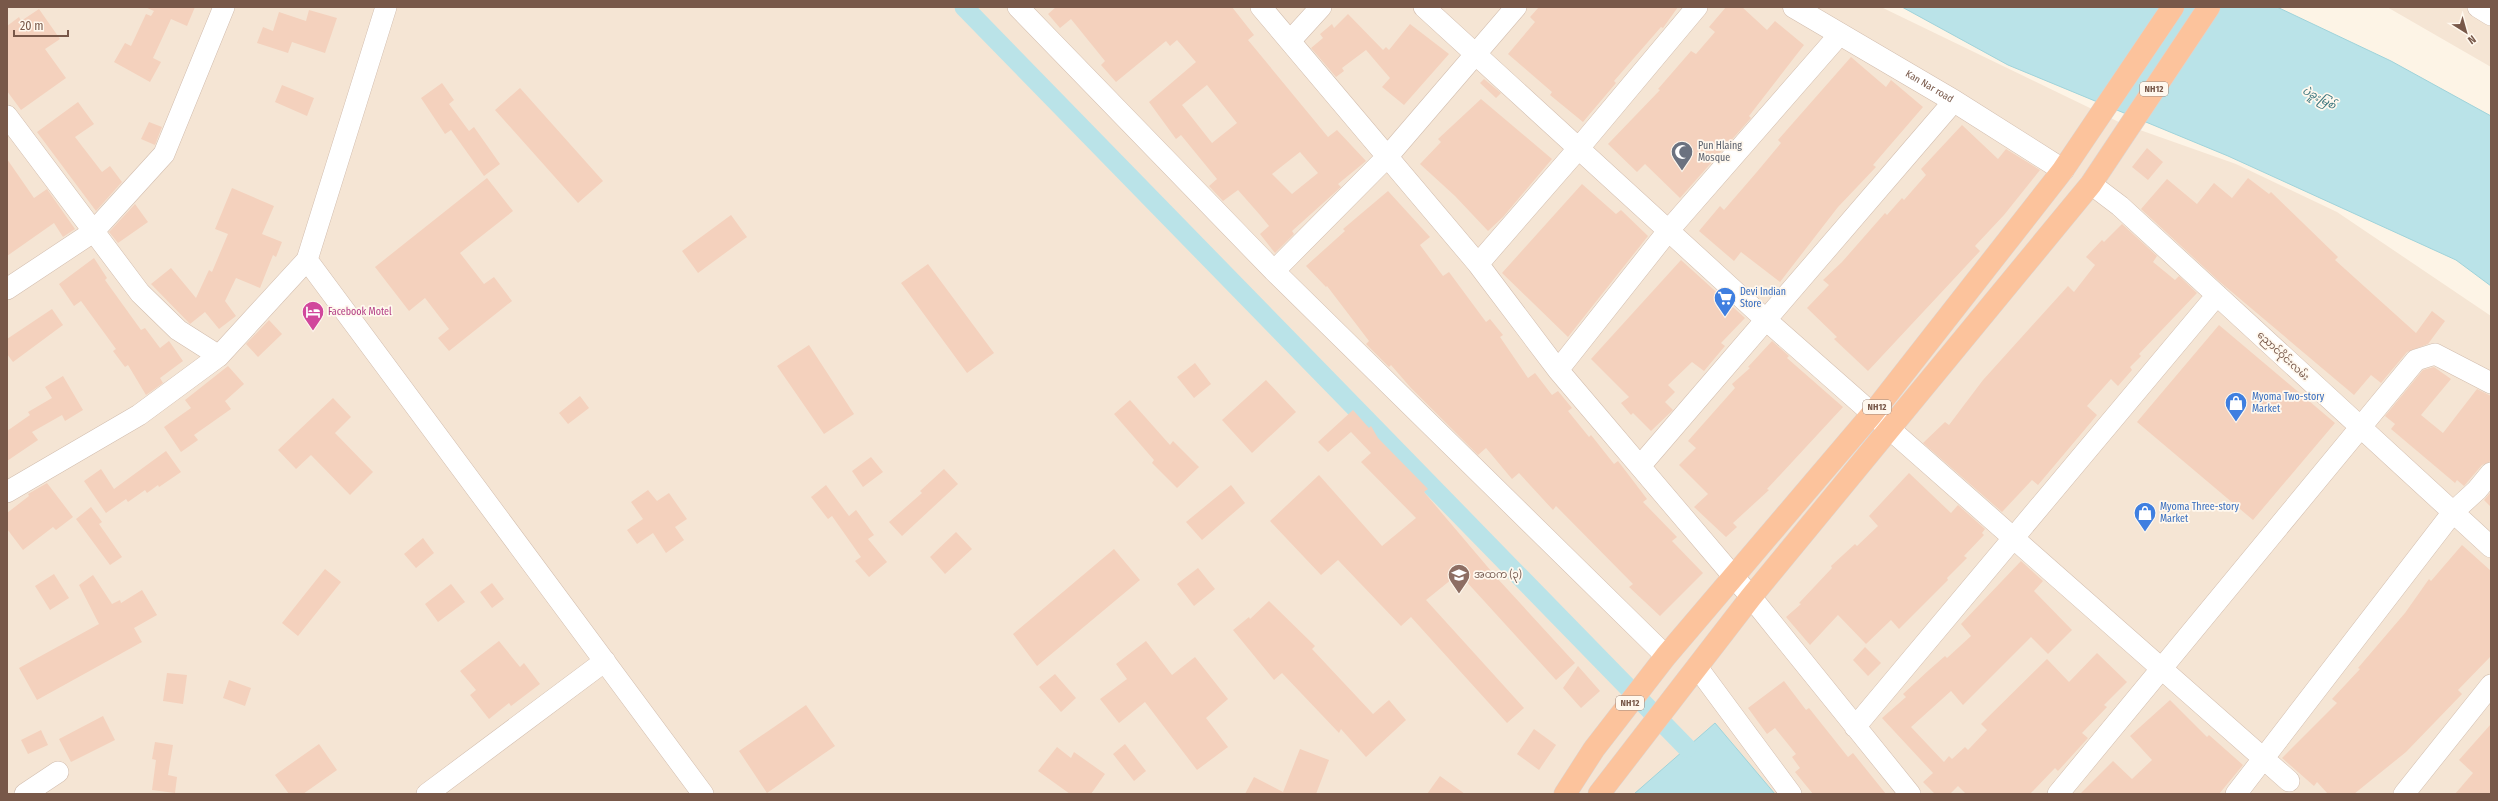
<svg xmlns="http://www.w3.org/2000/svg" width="2498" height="801" font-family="'Fira Sans Condensed','Noto Sans Myanmar',sans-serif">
	<rect width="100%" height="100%" fill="#fdf4e6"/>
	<path fill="#f5e5d4" d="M7,7H1881L2123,124L2236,164L2337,212L2491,316V794H7Z
		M2387,7H2491V67Z"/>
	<path fill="#bae3e8" stroke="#9fd3da" d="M1902,7H2277L2391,61L2491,116V286L2456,260L2228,156L2008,65Z
		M1715,723L1775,794H1634Z"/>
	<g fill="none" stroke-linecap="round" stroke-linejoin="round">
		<path stroke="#bae3e8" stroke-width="19" d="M964,7L1687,748"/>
	</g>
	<path fill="#f4d1bd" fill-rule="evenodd" d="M145,7H195L187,26L171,19L153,58L161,62L150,82L114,62L125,43L131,46L146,14L151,16L154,11Z
		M1056,7H1232L1254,35L1248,40L1328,137L1337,130L1366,161L1338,184L1341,187L1292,231L1294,234L1275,253L1260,234L1269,226L1260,215L1238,190L1223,201L1209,186L1217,179L1181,135L1176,139L1149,102L1196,62L1177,40L1170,46L1166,41L1116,82L1101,65L1105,61L1071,19L1060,28L1048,14ZM1207,85L1237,123L1212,143L1182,105ZM1300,152L1318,173L1292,194L1272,174Z
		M1539,7H1678L1663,28L1661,27L1614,81L1616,83L1583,122L1550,95L1552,92L1508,54L1535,22L1530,17Z
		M1726,7H1742L1767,30L1775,21L1804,45L1749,116L1751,118L1680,198L1645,164L1637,172L1608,144L1660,90L1658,89L1691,51L1696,54L1715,32L1709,27Z
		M39,9L60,39L45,49L66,78L21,110L7,91V26L19,17L21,21Z
		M309,10L337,18L325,53L292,42L288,53L257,43L263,27L273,31L279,12L306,21Z
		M1348,14L1383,50L1386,47L1389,50L1410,24L1449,54L1404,105L1382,87L1390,78L1366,50L1342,68L1344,71L1336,77L1311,48L1323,38L1320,34L1332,24L1334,28Z
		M1851,57L1886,87L1891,80L1923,107L1873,165L1876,167L1838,207L1780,282L1741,252L1734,261L1699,231L1720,206L1724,210L1756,173L1781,143L1778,140Z
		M1484,79L1501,93L1496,98L1480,83Z
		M442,83L454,100L449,104L469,131L474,127L500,164L484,176L451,130L445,134L421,98Z
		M282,85L314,98L307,116L275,102Z
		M520,88L603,181L578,203L495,110Z
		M1481,99L1552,159L1503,217L1488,231L1455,196L1420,164L1441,142L1438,139Z
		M78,102L94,124L75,137L102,172L110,166L122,182L96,211L37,132Z
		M149,122L162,127L155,145L141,139Z
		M1962,125L1998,159L2006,149L2040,170L2004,215L1975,246L1980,251L1868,371L1834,339L1837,337L1807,308L1829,285L1823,280L1842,262L1885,213L1887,215L1902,198L1904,200L1926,175L1921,169Z
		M2147,148L2163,162L2148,180L2132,167Z
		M7,159L34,198L47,189L75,229L63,237L54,223L7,256Z
		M487,178L513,211L460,253L484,284L494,277L512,301L449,351L438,338L449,329L425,298L409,311L375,267Z
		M2248,178L2269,194L2271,192L2338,257L2335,260L2416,333L2432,311L2445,321L2428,344L2407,352L2381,383L2371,375L2354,395L2220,282L2141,209L2167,179L2197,204L2214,183L2232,198Z
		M1582,184L1616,214L1621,210L1648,236L1568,337L1502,273Z
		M232,188L274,206L262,234L282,242L276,257L273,255L260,288L236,278L225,301L236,316L219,329L205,312L190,324L151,284L171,268L196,298L209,270L212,272L228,234L215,229Z
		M1388,191L1430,237L1420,245L1443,276L1449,272L1486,322L1490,319L1503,335L1500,337L1528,378L1535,373L1552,395L1558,391L1572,408L1568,411L1589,437L1591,435L1614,464L1618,461L1647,499L1643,502L1677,537L1672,541L1703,573L1660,616L1629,587L1633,584L1556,506L1553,510L1519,473L1512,479L1486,448L1478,455L1411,388L1391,365L1389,367L1366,344L1369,341L1327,286L1326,287L1306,266L1345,231L1343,229Z
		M135,204L148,222L118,243L109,232Z
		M731,215L747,237L698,273L682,251Z
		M2122,224L2157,256L2153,262L2175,280L2179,276L2197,293L2139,354L2141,356L2130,367L2132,370L2118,386L2111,379L2087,406L2097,415L2038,485L2032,480L2002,512L1923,443L1945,422L1949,425L1983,380L2068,286L2074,292L2095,265L2086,257L2102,240L2104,242Z
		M94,258L107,278L105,280L141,330L145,328L160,348L169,341L183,361L160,378L163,383L146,395L128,365L125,367L113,351L116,349L81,301L74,306L59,284Z
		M1681,260L1745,318L1721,343L1725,346L1704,371L1692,362L1668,385L1675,392L1665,402L1673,410L1651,431L1633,413L1631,415L1621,403L1629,397L1591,359Z
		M928,264L994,353L967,373L901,283Z
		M52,309L63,325L13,362L7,354V339Z
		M269,320L282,334L258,357L246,344Z
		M2219,325L2335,423L2253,520L2137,422Z
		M1772,341L1789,356L1787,358L1843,407L1767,489L1769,490L1733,523L1737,527L1726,537L1694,507L1708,494L1679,465L1696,448L1688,441L1735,388L1732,384L1750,368L1748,367Z
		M809,345L854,414L824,434L777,366Z
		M1195,363L1211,384L1194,398L1177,377Z
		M228,366L244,384L225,401L231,409L194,435L198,440L181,452L164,427L191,408L185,400Z
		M2434,367L2451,379L2421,415L2443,433L2477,389L2491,396V461L2482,465L2464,486L2457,480L2455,483L2391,429L2395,424L2385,416L2423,370Z
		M63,376L83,410L65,421L62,415L32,432L38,440L7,461V431L30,415L28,412L52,398L45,387Z
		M1266,380L1296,412L1252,453L1222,420Z
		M580,396L589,408L568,424L559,413Z
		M333,398L351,417L335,433L373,472L350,495L311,455L296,469L278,450Z
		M1130,400L1170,445L1173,441L1199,467L1177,488L1152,463L1154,460L1114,414Z
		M1353,410L1369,428L1371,426L1378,438L1428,489L1424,492L1497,578L1575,663L1556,680L1464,579L1457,585L1452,579L1426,600L1524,708L1507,723L1411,617L1401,626L1338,560L1321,575L1270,521L1319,475L1382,546L1416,518L1361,462L1371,453L1351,432L1328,452L1318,442Z
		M166,451L181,472L159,487L158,485L147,493L145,490L128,502L126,499L106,513L84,481L101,469L114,489Z
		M871,457L883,472L863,487L852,471Z
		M944,469L958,484L902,536L889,522L922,493L920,491Z
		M1909,473L1951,513L1958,505L1985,529L1982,533L1984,535L1964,556L1967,558L1947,578L1948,580L1899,629L1891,620L1866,644L1838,615L1810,645L1786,617L1801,604L1799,603L1832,568L1831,566L1855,544L1857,546L1878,526L1869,516Z
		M47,483L73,517L56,530L53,527L23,550L7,529V513L29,496L28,494Z
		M826,485L849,516L856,510L874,535L868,539L887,562L869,577L855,561L861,557L832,516L828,519L811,497Z
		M1231,485L1245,503L1202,540L1186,522Z
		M648,490L657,501L669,493L687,519L675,527L684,540L666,553L653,533L637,544L627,530L643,519L631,502Z
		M2491,492V507L2484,500Z
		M91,507L102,522L99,524L122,557L110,565L76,519Z
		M956,532L972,549L945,574L930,557Z
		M423,538L434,553L416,568L404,554Z
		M2462,545L2491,571V656L2458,690L2462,694L2406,752L2354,794H2328L2317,782L2314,786L2282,758L2337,703L2332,699L2360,669L2358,668L2405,613L2429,579L2431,581Z
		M1114,549L1140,580L1037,666L1013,634Z
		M2021,561L2043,581L2034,591L2072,630L2048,654L2031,637L1963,705L1951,691L1911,727L1944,762L1949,756L1952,759L1965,747L1968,750L1987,730L1981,724L2047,659L2069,682L2097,653L2127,682L2104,705L2107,707L2082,733L2088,738L2058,771L2055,768L2030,794H1966L1958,786L1950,794H1935L1923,782L1933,773L1882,718L1906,697L1903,694L1929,670L1945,656L1947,658L1971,636L1961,624Z
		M1198,568L1215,589L1194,606L1177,584Z
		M325,569L341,582L298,636L282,623Z
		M54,574L69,598L50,610L35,586Z
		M93,575L112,604L120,600L121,603L142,590L157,615L134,628L142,642L37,700L19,668L99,624L79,585Z
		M492,583L504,599L492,608L480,592Z
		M451,584L465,602L438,622L425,604Z
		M1269,601L1315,646L1312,649L1373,714L1389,700L1406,720L1366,757L1341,729L1339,733L1282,673L1274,680L1233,630L1249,617L1250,619Z
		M499,641L520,667L524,663L540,684L511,706L509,703L489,719L470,695L476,690L460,671Z
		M1146,641L1172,675L1195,657L1228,699L1206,718L1228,747L1197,770L1145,702L1119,723L1100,699L1127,679L1116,664Z
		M1865,647L1881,663L1868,676L1853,660Z
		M1578,666L1600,691L1581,708L1563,688Z
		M167,673L187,675L183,704L163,701Z
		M1055,674L1076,698L1061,712L1039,687Z
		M229,680L251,688L245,706L223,698Z
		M1784,681L1806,710L1809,708L1848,757L1853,753L1886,794H1813L1795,772L1800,768L1792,757L1796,754L1775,728L1767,734L1748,708Z
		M2170,700L2207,737L2209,735L2243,765L2219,794H2080L2113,761L2132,779L2152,760L2130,736Z
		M806,705L835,746L767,793L739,751Z
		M103,716L115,740L71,762L59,739Z
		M2491,724V794H2455L2473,773L2459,760Z
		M1534,729L1556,745L1539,770L1517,754Z
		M41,730L48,745L28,754L21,740Z
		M155,742L173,745L168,775L177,777L175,793L152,790L156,760L152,759Z
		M319,744L337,770L303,794H289L275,775Z
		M1125,744L1146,771L1134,781L1113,754Z
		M1057,747L1071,758L1074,752L1105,774L1091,794H1070L1038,771Z
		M1300,749L1329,760L1316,794H1245L1254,777L1283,792Z
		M1440,776L1465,794H1427Z"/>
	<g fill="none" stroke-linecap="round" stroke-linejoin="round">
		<g stroke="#d2bdae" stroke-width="22">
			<path id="minor" d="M1018,7L1274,271L1666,656
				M1261,7L1478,264L1558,370L1751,597L1910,794
				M1424,7L1765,319L2289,781
				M2478,7L2491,15
				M1290,41L1321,7
				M7,116L140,293L178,330L219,356
				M2091,184L2120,206L2491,547
				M307,260L703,794
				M1478,264L1578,149L1697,7
				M1274,271L1388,156L1516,7
				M7,289L93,232L164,154L224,7
				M1558,370L1668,231L1840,34
				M1641,465L1954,101
				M7,492L139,415L219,356L307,260L386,7
				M1697,667L1791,794
				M1855,727L2217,295
				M25,794L58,772
				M427,794L605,661
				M2058,794L2416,360L2435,354L2491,383
				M2236,794L2453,512L2477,490L2491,473
				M2404,794L2491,685"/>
		</g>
		<g stroke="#d2bdae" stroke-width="23">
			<g id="tertiary">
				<path id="s1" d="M1794,7L1954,101L2063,170"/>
			</g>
		</g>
		<g stroke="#dcd4d0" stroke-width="23">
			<path id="trunk" d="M1565,794L1594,749L1666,656L1872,414L2063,170L2173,7
				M1599,794L1751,597L2091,184L2209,7"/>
		</g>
		<use href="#minor" stroke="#fff" stroke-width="21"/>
		<use href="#tertiary" stroke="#fff" stroke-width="22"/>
		<use href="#trunk" stroke="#fcc39c" stroke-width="22"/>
	</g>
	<defs>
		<g id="mosque-pin" transform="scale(1.15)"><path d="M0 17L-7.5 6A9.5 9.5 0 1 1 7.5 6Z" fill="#6b7280" stroke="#fff8ee"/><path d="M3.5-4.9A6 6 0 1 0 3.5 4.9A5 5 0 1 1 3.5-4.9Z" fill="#fff"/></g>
		<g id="supermarket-pin" transform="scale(1.15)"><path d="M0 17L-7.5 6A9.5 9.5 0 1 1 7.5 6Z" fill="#3f7fe0" stroke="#fff8ee"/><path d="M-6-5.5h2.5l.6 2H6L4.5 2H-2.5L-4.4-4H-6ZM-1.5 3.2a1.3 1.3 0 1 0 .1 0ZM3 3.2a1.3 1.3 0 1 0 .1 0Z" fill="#fff"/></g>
		<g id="hotel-pin" transform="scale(1.15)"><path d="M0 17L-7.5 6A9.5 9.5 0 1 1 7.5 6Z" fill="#d1479c" stroke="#fff8ee"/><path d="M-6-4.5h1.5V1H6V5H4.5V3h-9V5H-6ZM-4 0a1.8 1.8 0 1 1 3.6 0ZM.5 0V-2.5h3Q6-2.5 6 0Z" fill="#fff"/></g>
		<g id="shop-pin" transform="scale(1.15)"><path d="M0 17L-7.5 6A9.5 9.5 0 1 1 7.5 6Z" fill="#3f7fe0" stroke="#fff8ee"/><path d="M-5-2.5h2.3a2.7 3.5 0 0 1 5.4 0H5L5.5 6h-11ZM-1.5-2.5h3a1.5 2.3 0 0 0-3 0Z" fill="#fff"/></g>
		<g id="school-pin" transform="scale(1.15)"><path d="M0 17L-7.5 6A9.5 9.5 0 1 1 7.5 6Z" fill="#8d6e63" stroke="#fff8ee"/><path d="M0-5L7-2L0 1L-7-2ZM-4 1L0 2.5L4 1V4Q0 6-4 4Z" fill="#fff"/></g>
	</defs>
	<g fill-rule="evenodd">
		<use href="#mosque-pin" x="1682" y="152"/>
		<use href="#supermarket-pin" x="1725" y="298"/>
		<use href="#hotel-pin" x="313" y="312"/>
		<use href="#shop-pin" x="2236" y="403"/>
		<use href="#shop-pin" x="2145" y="513"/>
		<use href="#school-pin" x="1459" y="575"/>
	</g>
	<g text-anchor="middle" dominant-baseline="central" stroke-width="3.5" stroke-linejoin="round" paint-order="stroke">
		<g fill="#fff8ee" stroke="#a0887a" stroke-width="1">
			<rect x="2140" y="82" width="28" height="14" rx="3"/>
			<rect x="1863" y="400" width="28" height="14" rx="3"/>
			<rect x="1616" y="696" width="28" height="14" rx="3"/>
		</g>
		<g font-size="9" font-weight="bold" fill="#785849">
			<text x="2154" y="89">NH12</text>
			<text x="1877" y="407">NH12</text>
			<text x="1630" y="703">NH12</text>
		</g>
		<g font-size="10" fill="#785849" stroke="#fff8ee">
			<text stroke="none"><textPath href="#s1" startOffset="157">Kan Nar road</textPath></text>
			<text transform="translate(2283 356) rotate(43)">ညောင်ဝိုင်းလမ်း</text>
		</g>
		<g font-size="10" fill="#5b616d" stroke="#fff8ee" text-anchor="start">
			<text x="1698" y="146">Pun Hlaing<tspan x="1698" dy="12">Mosque</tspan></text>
		</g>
		<g font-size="10" fill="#366cbe" stroke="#fff8ee" text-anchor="start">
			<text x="1740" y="292">Devi Indian<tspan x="1740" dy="12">Store</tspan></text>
			<text x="2252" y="397">Myoma Two-story<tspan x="2252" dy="12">Market</tspan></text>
			<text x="2160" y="507">Myoma Three-story<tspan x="2160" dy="12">Market</tspan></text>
		</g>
		<g font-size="10" fill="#b23c85" stroke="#fff8ee" text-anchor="start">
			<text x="328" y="312">Facebook Motel</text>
		</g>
		<g font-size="10" fill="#785e54" stroke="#fff8ee" text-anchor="start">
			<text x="1474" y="575">အထက (၃)</text>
		</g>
		<g font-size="11" font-style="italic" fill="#3c767e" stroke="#fff8ee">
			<text transform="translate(2319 98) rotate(28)">ပဲခူးမြစ်</text>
		</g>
	</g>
	<rect width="2498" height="801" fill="none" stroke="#785849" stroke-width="16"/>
	<g transform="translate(2466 32) rotate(143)" stroke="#fff8ee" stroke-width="3" paint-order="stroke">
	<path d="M0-3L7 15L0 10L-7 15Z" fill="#785849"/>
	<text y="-6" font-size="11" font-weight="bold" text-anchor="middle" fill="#785849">N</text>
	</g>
	<path d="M14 30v6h54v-6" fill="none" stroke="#785849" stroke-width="2"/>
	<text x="20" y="30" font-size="12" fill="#785849" stroke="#fff8ee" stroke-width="3" paint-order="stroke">20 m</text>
</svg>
